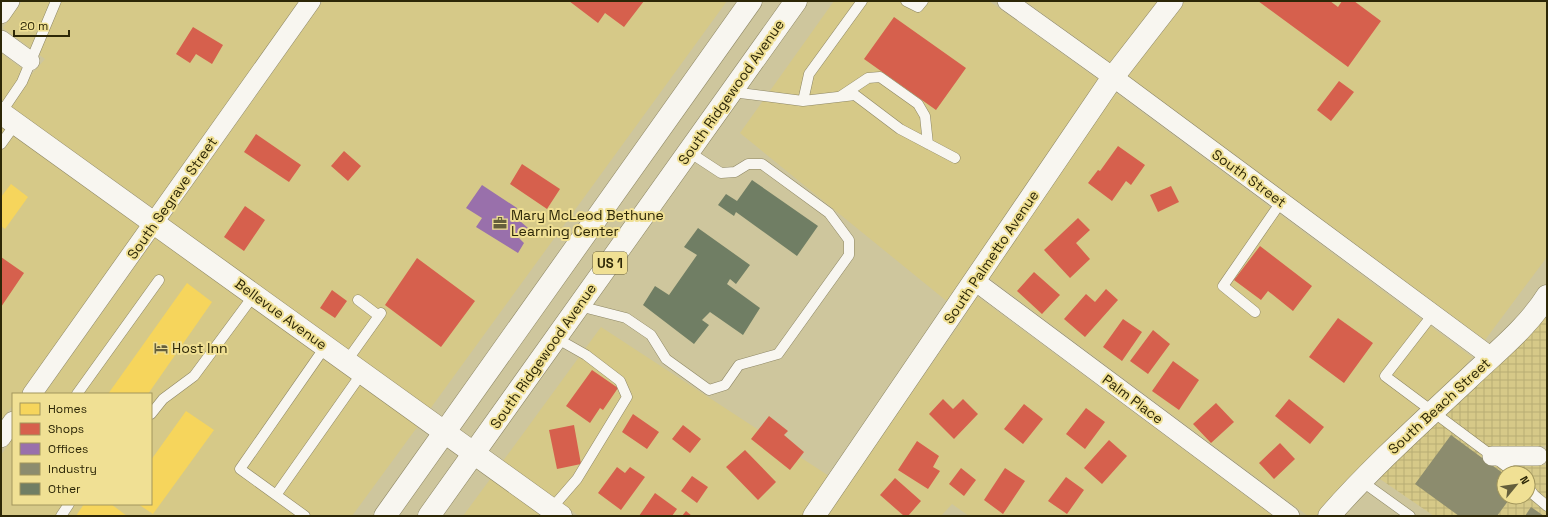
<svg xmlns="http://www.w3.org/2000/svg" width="1548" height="517" font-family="'Space Grotesk',sans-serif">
	<defs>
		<pattern id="industrial-grid" width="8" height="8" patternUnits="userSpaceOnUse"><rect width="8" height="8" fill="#d6c988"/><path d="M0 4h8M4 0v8" fill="none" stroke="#b8ad74"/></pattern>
	</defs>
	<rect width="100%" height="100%" fill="#cec69d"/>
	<path fill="#d6c988" d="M22,1H300L153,208L1,100V53L31,75L45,59L3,28Z
		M323,1H727L430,409L168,220Z
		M834,1H989L1099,80L949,303L740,133Z
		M1025,1H1160L1112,64Z
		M1185,1H1547V257L1485,340L1127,75Z
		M1115,92L1472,357L1459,375L1353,474L1316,516H1308L989,278Z
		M1,125L141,225L21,394H13V405L1,421Z
		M156,237L418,426L352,516H1V455L13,438V504H151V394H44Z
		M977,296L1273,516H969L952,504L941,516H826L965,316L964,315Z
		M601,327L829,476L802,516H579L503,461Z
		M491,478L543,516H463Z"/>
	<path fill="url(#industrial-grid)" fill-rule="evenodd" d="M1547,313V446L1483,447L1481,466L1547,465V516H1434L1380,479L1393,462ZM1504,473H1528V497H1504Z"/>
	<path fill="#f6d55c" d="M11,184L28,197L5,229L1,226V197Z
		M187,283L212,302L148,394H108Z
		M186,411L214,430L153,514L138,504H151V460Z
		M84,504H111L127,516H76Z"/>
	<path fill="#d6604d" d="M569,1H644L624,27L605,13L598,23Z
		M1258,1H1330L1338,7L1342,1H1354L1381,21L1348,67Z
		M894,17L966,68L936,110L864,59Z
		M193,27L223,45L212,64L196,54L190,63L176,54Z
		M1339,81L1354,92L1331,121L1317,110Z
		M256,134L301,165L289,182L244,152Z
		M1118,146L1145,165L1131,185L1126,181L1112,201L1088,183L1098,170L1100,171Z
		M344,151L361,166L348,181L331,166Z
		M522,164L560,189L547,209L510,184Z
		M1171,186L1179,202L1158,212L1150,195Z
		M245,206L265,220L244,251L224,237Z
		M1078,218L1090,230L1076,243L1090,259L1070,278L1044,250Z
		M1260,246L1312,286L1293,311L1268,291L1261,300L1234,280Z
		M1,257L24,273L1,307Z
		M417,258L475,301L441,347L385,305Z
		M1034,272L1060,295L1042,314L1017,291Z
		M1106,289L1118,300L1085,337L1064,319L1086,294L1095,302Z
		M332,290L347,301L335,318L320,308Z
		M1338,318L1373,343L1344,383L1309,357Z
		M1123,319L1142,332L1122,361L1103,347Z
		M1153,330L1170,344L1148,374L1130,361Z
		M1173,361L1199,380L1179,410L1152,391Z
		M592,370L618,388L603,410L600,408L590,423L566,406Z
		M943,399L953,409L963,399L978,414L954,439L929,414Z
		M1289,399L1324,427L1310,444L1275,416Z
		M1216,403L1234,422L1211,443L1193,424Z
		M1024,404L1043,419L1023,444L1004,429Z
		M1086,408L1105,422L1085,449L1066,434Z
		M633,414L659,432L647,449L622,432Z
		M769,416L788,431L784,435L804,452L790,470L751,439Z
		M574,425L581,464L557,469L549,430Z
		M683,425L701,439L690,453L672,439Z
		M1109,440L1127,456L1102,484L1084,468Z
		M917,441L939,456L933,467L940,471L928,489L898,470Z
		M1280,443L1295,459L1274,479L1259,463Z
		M745,450L776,482L758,500L726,467Z
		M617,467L625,473L630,467L645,477L621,510L598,493Z
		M961,468L976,480L964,496L949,484Z
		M1005,468L1025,481L1003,514L984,500Z
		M692,476L708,487L697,503L681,491Z
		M1066,477L1084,490L1067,514L1048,501Z
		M895,478L921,501L908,516H904L880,495Z
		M655,493L677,509L672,516H639Z
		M686,511L692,516H682Z"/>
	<path fill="#9970ab" d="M482,185L517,208L513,215L528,228L519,238L524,243L518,253L476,227L482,218L466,208Z"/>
	<path fill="#8c8c6e" d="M1451,435L1504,474V497H1511L1497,516H1459L1415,484Z
		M1531,507L1544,516H1525Z"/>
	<path fill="#707e64" d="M752,180L818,226L797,256L736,212L734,216L718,205L726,194L737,201Z
		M698,228L750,265L736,284L730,279L727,284L760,308L743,335L710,312L702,320L709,325L694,344L643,305L655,286L669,295L697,255L684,247Z"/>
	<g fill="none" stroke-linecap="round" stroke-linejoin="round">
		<g stroke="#8d8664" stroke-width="11">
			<path id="service" d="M862,1L809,74L803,101L855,95L900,129L955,158
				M906,1L918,7L923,1
				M732,92L803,101
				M841,96L868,78L880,77L918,104L925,116L928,144
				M1,113L22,82L56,1
				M1,144L16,123
				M358,300L379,316
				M579,306L626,318L651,335L666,359L709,390L725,385L739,365L778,354L849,255V240L829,213L762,164H748L735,172L721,173L689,152
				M1255,312L1223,286L1281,202
				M1433,314L1385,376L1515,473
				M346,362L381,313
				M77,394L159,280
				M151,414L163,399L194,376L254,295
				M1360,480L1410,516
				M1528,487L1534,495L1547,506
				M276,495L362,373
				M551,509L577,479L627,397L620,381L586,355L556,338
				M61,516L69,504
				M305,516L240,469L325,347"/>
		</g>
		<g stroke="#8d8664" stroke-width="20">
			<path id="minor" d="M1007,1L1113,77L1491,357
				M1,14L10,1
				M1,40L30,61
				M975,281L1290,516
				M32,394L311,1
				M1,438L13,421
				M1492,456H1538"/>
		</g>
		<g stroke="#8d8664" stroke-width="23">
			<path id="tertiary" d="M1,113L561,516
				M814,516L1113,77L1172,1
				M1329,516C1372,467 1420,424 1468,379C1495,353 1527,328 1547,296"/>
		</g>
		<g stroke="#8d8664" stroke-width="23">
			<path id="primary" d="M385,516L751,1
				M429,516L796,1"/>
		</g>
		<use href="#service" stroke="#f8f6f0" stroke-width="10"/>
		<use href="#minor" stroke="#f8f6f0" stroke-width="19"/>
		<use href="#tertiary" stroke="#f8f6f0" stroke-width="22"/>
		<use href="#primary" stroke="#f8f6f0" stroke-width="22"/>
	</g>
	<defs>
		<g id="office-bare" transform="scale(1.08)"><path d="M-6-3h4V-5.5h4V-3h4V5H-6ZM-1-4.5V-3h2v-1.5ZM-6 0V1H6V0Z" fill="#655f3c" stroke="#f0e094" stroke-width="2.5" paint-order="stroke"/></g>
		<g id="hotel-bare" transform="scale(1.08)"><path d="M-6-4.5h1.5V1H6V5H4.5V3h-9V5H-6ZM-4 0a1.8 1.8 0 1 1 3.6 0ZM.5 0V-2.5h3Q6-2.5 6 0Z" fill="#655f3c" stroke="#f0e094" stroke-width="2.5" paint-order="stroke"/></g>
	</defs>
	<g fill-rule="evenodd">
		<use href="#office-bare" x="500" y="223"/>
		<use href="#hotel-bare" x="161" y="348"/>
	</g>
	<g text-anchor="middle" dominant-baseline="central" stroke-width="4" stroke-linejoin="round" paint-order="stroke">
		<rect fill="#f0e094" stroke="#685e31" stroke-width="1" x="593" y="252" width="34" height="22" rx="3"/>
		<g font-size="13" font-weight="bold" fill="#2d2707">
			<text x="610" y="263">US 1</text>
		</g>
		<g font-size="14" fill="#2d2707" stroke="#f0e094">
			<text transform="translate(731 92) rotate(-55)">South Ridgewood Avenue</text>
			<text transform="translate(1249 178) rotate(36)">South Street</text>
			<text transform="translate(172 198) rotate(-55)">South Segrave Street</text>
			<text transform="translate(991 257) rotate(-56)">South Palmetto Avenue</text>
			<text transform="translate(281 314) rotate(36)">Bellevue Avenue</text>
			<text transform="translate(543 356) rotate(-55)">South Ridgewood Avenue</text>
			<text transform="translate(1133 399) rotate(37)">Palm Place</text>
			<text transform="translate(1439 406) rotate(-43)">South Beach Street</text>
		</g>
		<g font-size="14" fill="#2d2707" stroke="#f0e094" text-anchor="start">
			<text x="511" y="215">Mary McLeod Bethune<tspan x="511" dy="16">Learning Center</tspan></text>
			<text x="172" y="348">Host Inn</text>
		</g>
	</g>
	<rect width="1548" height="517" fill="none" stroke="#2d2707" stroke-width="4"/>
	<rect x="12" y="393" width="140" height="112" fill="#f0e094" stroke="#a2965c"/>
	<rect x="20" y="403" width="20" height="12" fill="#f6d55c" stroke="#a2965c"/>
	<text x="48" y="413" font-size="12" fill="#2d2707">Homes</text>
	<rect x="20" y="423" width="20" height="12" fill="#d6604d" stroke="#a2965c"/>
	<text x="48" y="433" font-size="12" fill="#2d2707">Shops</text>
	<rect x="20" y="443" width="20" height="12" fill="#9970ab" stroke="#a2965c"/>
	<text x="48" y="453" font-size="12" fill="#2d2707">Offices</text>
	<rect x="20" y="463" width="20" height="12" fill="#8c8c6e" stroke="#a2965c"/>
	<text x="48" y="473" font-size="12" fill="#2d2707">Industry</text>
	<rect x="20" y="483" width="20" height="12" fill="#707e64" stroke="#a2965c"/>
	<text x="48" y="493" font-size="12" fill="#2d2707">Other</text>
	<g transform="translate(1516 485) rotate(61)"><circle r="19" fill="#f0e094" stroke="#a2965c"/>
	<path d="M0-3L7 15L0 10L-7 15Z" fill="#655f3c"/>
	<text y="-6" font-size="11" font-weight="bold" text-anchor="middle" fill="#2d2707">N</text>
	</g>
	<path d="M14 30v6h55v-6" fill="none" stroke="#2d2707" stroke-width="2"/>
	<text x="20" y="30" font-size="12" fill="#2d2707" stroke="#f0e094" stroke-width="3" paint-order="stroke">20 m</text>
</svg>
